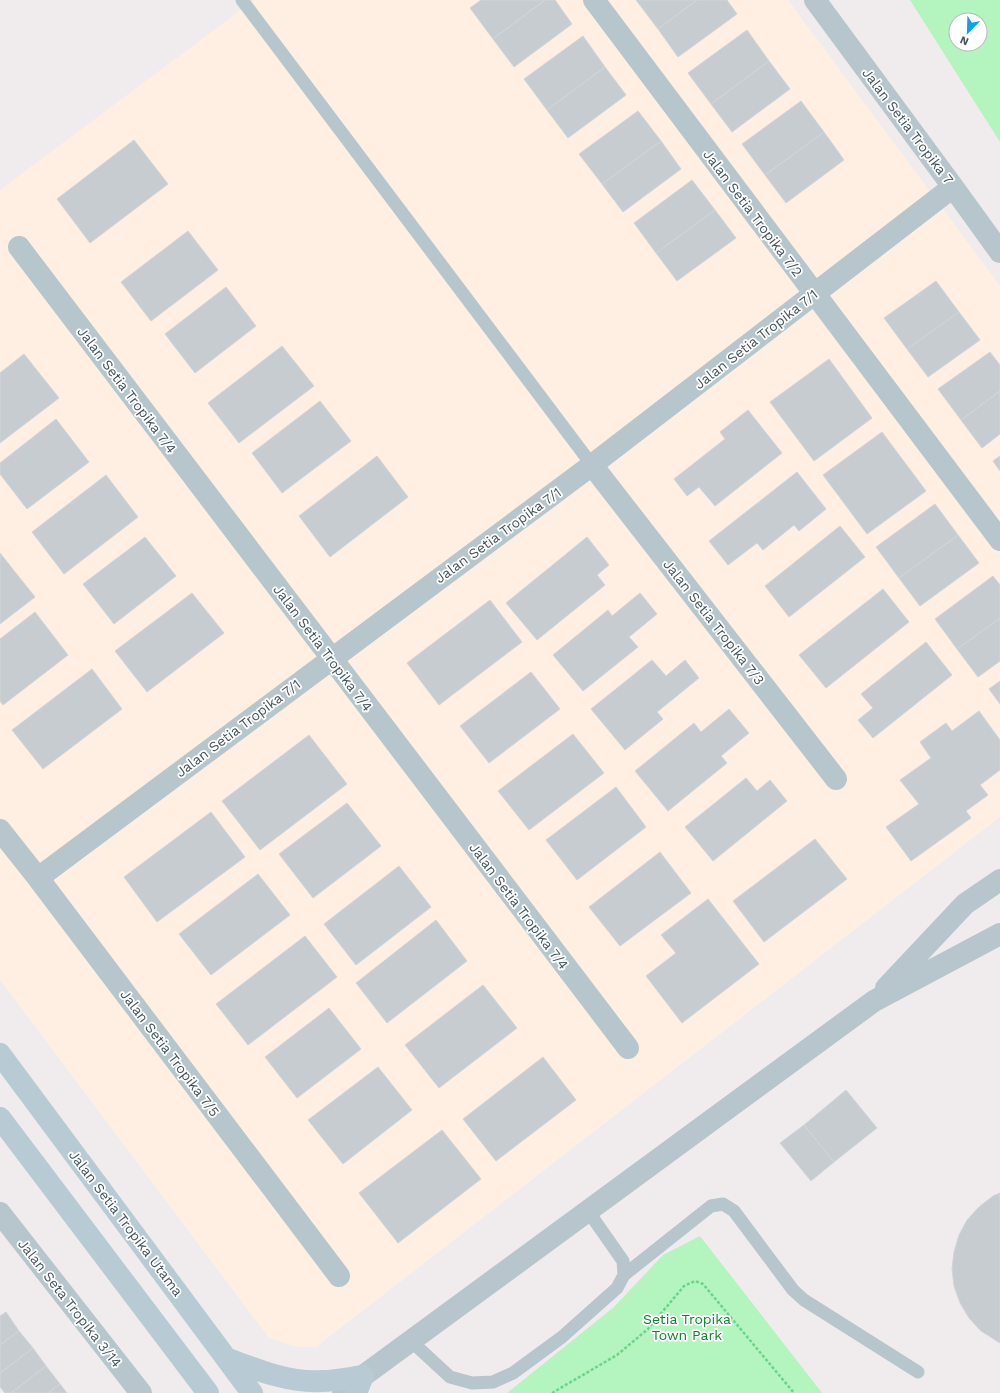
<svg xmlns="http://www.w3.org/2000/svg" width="1000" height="1393" font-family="'Work Sans',sans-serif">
	<rect width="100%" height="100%" fill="#f0eced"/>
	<path fill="#feefe2" d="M254,0H788L1000,286V817L316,1347H296L269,1338L0,980V190Z"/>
	<path fill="#b4f4be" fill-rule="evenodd" d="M910,0H1000V142ZM956,20H980V44H956Z
		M700,1236L822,1393H507L614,1307L663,1255Z"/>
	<path fill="#c6ccd0" stroke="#d0d5d9" d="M481,0H545L493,39L470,8Z
		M545,0H555L572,24L514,67L493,39Z
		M636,0H697L658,29Z
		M697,0H727L737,14L678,57L658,29Z
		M747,30L769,61L711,104L688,73Z
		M583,36L605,67L547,110L524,79Z
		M769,61L790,89L732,132L711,104Z
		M605,67L626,95L568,138L547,110Z
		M801,101L824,132L765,175L742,144Z
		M638,111L661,141L602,184L579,154Z
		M824,132L844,160L786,203L765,175Z
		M134,140L168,184L90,243L57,199Z
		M661,141L681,169L623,212L602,184Z
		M692,180L715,210L656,253L634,223Z
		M715,210L736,238L677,281L656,253Z
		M188,231L218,270L151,321L121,282Z
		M936,281L959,312L907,349L884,318Z
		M226,287L256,326L195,373L165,334Z
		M959,312L980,340L928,377L907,349Z
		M282,346L314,386L239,443L208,403Z
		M990,352L1000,365V391L961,420L938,389Z
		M24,354L59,398L0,443V373Z
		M829,359L872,418L814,461L770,402Z
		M1000,391V434L982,448L961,420Z
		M320,401L351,441L282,493L252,453Z
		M748,410L782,453L715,506L699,487L687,496L674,479L725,439L720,432Z
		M56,419L89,462L27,509L0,474V463Z
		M882,432L926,491L867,534L823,475Z
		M377,456L408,497L330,557L299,516Z
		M1000,456V471L993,461Z
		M797,472L826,509L799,531L794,525L763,550L757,543L728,565L709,541Z
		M106,475L138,517L64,574L32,532Z
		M935,504L958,535L899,578L876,547Z
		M840,526L865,557L789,617L765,586Z
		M958,535L979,563L920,606L899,578Z
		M145,537L176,576L114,624L83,584Z
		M587,537L609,565L597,575L605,585L537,640L506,603Z
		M0,553L35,597L0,624Z
		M993,576L1000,585V618L957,649L935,619Z
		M883,589L909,622L826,688L799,655Z
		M192,593L224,633L147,692L115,651Z
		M640,593L657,614L629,637L638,647L583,691L553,655L608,610L612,616Z
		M490,600L522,642L439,705L407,663Z
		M35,612L68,655L3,705L0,701V639Z
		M1000,618V661L978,677L957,649Z
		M926,642L952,675L873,738L858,720L873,708L861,694Z
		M652,660L666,676L685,660L699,678L657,712L663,719L625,750L591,709Z
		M92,669L122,709L43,769L12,730Z
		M531,672L560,709L489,763L460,726Z
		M1000,681V704L989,689Z
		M729,709L749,733L721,756L727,763L668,811L635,771L694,723L701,732Z
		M979,711L1000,740V770L980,785L988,795L966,811L971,818L911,861L886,827L919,804L900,780L931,758L920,742L946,723L952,731Z
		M573,734L604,773L529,830L498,791Z
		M309,735L347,784L260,850L222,801Z
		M746,778L757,791L770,780L787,801L713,861L685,827Z
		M616,787L646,827L577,880L546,840Z
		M347,803L381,846L313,898L279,854Z
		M211,812L245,857L157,922L124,877Z
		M815,839L847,879L764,942L733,901Z
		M660,852L691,893L620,946L589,907Z
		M399,866L431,907L356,965L324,924Z
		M258,874L290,915L211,975L179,934Z
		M708,899L759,964L682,1023L646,976L676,953L661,935Z
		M436,920L467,961L387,1023L356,983Z
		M305,936L337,977L248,1045L216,1004Z
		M483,985L517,1028L439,1088L405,1045Z
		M329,1008L361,1049L297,1098L265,1057Z
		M543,1057L576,1100L496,1161L463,1119Z
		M378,1067L412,1110L343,1164L308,1120Z
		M846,1090L877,1128L834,1162L804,1125Z
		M804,1125L834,1162L811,1181L780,1143Z
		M442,1130L481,1179L398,1243L359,1193Z
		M1000,1193V1343L981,1331L969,1318L960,1303L954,1286L952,1269L954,1252L959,1235L967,1220L979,1207L993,1196Z
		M6,1312L19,1331L0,1345V1316Z
		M19,1331L33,1348L0,1373V1345Z
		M33,1348L46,1366L11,1393H5L0,1387V1373Z
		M46,1366L60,1384L48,1393H11Z
		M60,1384L67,1393H48Z"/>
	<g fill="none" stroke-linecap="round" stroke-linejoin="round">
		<path stroke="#69d587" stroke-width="2.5" stroke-dasharray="3 2" stroke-linecap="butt" d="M552,1393L617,1355L648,1329L684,1286L695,1281L703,1284L794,1393"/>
		<path stroke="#b6c6cc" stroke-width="13" d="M242,0L592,465
			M624,1275L711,1206L723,1204L734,1211L793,1290L804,1300L918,1372
			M411,1341L450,1377L472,1383L493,1382L513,1373L562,1337L617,1288L624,1275L623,1261L588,1211"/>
		<path stroke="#b6c6cc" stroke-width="22" d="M594,0L1000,540
			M815,0L953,187L1000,252
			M19,247L628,1048
			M592,465L836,779
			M0,830L38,878L339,1276
			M38,878L592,465L953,187
			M0,1213L141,1393"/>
		<path stroke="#b6c6cc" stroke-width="22" d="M886,988L965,904L1000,880
			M343,1393L363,1376L874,1001L1000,934"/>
		<path stroke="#b8cbd4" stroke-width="22" d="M0,1054L252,1393
			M0,1118L208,1393
			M226,1358C257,1370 289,1383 322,1381C336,1381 349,1378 363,1376L356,1393"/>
	</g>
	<g text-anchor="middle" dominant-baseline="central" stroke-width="3.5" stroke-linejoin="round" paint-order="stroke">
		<g font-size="14" fill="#43565c" stroke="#fff">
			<text transform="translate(908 126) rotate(53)">Jalan Setia Tropika 7</text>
			<text transform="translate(753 213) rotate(53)">Jalan Setia Tropika 7/2</text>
			<text transform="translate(756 339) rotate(-38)">Jalan Setia Tropika 7/1</text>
			<text transform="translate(127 390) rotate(53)">Jalan Setia Tropika 7/4</text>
			<text transform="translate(498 535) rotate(-36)">Jalan Setia Tropika 7/1</text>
			<text transform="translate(714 622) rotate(52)">Jalan Setia Tropika 7/3</text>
			<text transform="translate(323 648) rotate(53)">Jalan Setia Tropika 7/4</text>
			<text transform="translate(238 728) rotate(-37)">Jalan Setia Tropika 7/1</text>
			<text transform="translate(519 906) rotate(53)">Jalan Setia Tropika 7/4</text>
			<text transform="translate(170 1053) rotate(53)">Jalan Setia Tropika 7/5</text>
			<text transform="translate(126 1223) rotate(53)">Jalan Setia Tropika Utama</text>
			<text transform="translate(70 1303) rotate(52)">Jalan Seta Tropika 3/14</text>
		</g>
		<g font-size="14" fill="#0c852d" stroke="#fff">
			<text x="687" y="1319">Setia Tropika<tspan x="687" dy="16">Town Park</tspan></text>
		</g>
	</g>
	<g transform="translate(968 32) rotate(203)"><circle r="19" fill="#ffffff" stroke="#b4bbbe"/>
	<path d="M0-3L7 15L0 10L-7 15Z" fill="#04a2f2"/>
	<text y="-6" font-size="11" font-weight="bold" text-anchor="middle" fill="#43565c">N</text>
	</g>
</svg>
